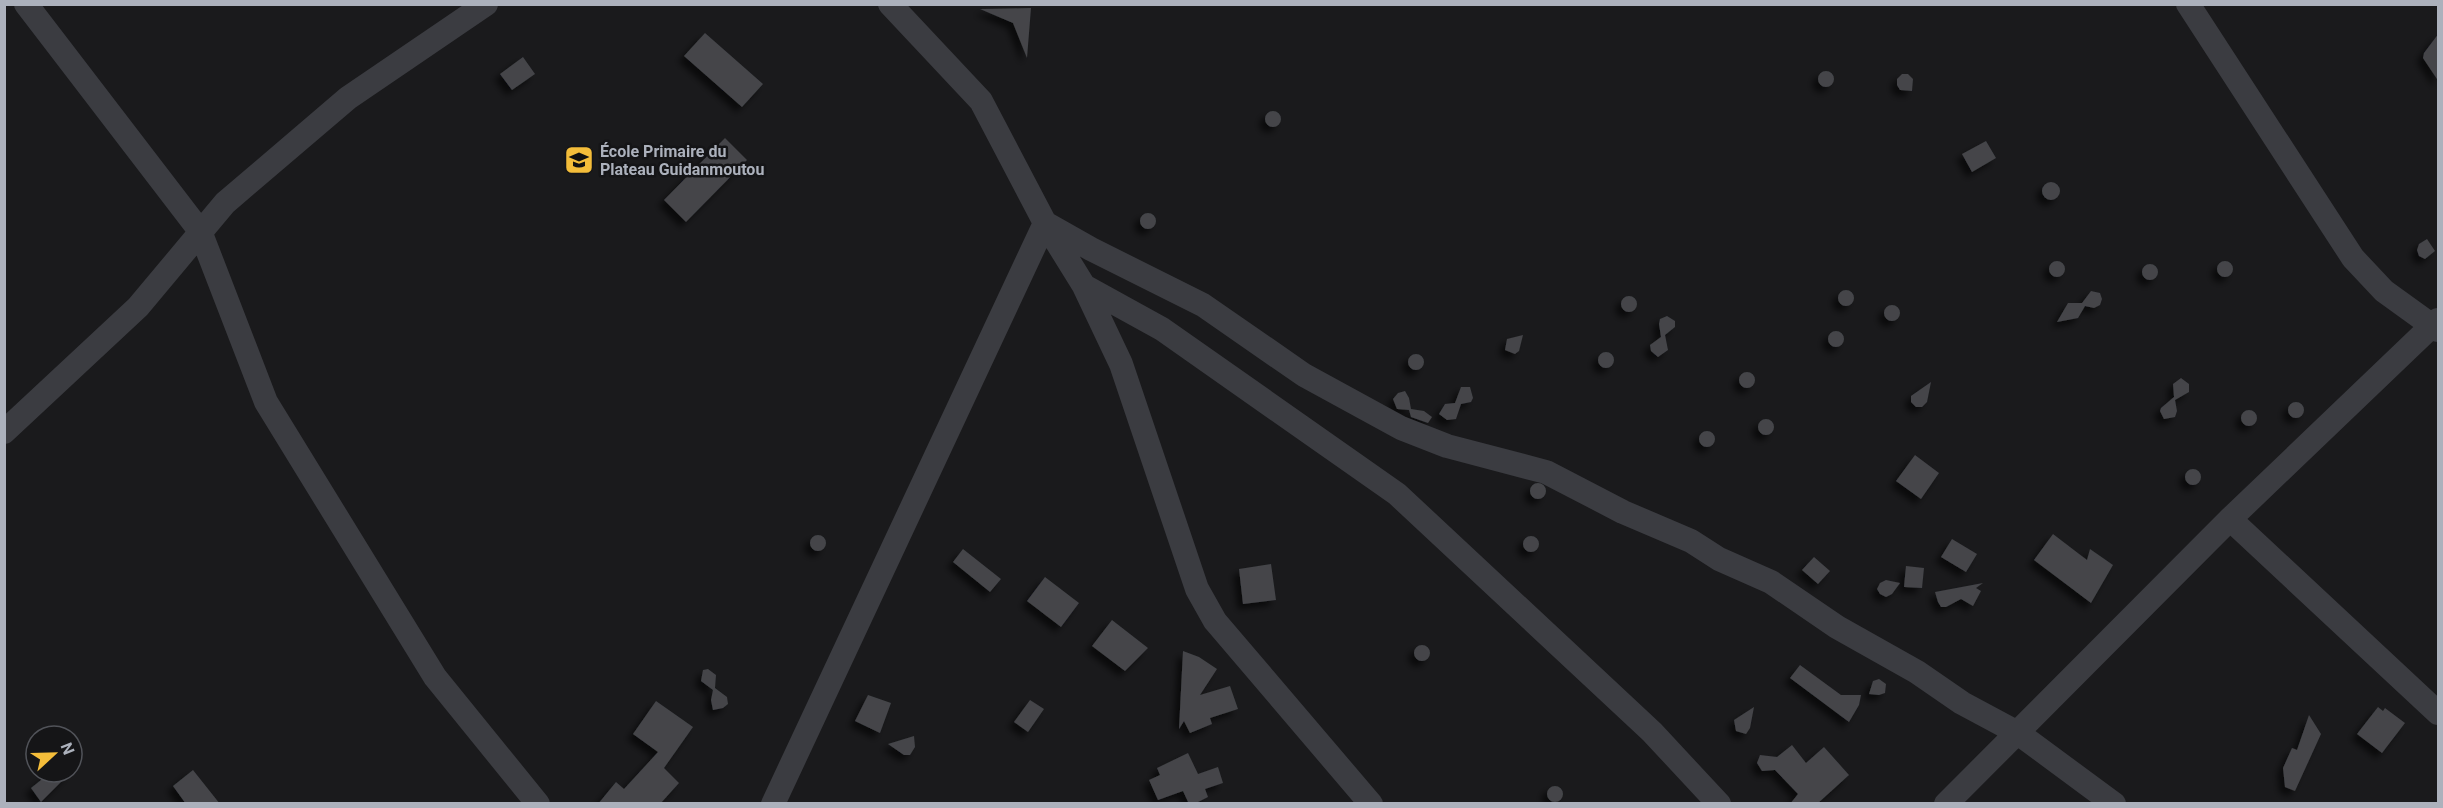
<svg xmlns="http://www.w3.org/2000/svg" width="2443" height="808" font-family="Roboto,sans-serif">
	<defs>
		<filter id="shadow"><feDropShadow dx="-5.5" dy="5.5" stdDeviation="3" flood-color="#0009"/></filter>
	</defs>
	<rect width="100%" height="100%" fill="#1a1a1c"/>
	<path fill="#444549" filter="url(#shadow)" d="M1031,8L1027,58L1013,23L980,9Z
		M705,33L763,84L742,107L684,56Z
		M2439,33V82L2423,58L2424,53Z
		M523,57L535,74L512,90L500,74Z
		M1818 79a8 8 0 1 1 16 0a8 8 0 1 1-16 0Z
		M1902,74H1908L1913,79L1912,91L1900,90L1897,85V79Z
		M1265 119a8 8 0 1 1 16 0a8 8 0 1 1-16 0Z
		M725,138L747,160L686,222L664,200Z
		M1986,141L1996,158L1972,172L1962,154Z
		M2042 191a9 9 0 1 1 18 0a9 9 0 1 1-18 0Z
		M1140 221a8 8 0 1 1 16 0a8 8 0 1 1-16 0Z
		M2427,239L2435,251L2425,259L2419,256L2417,250L2419,244Z
		M2217 269a8 8 0 1 1 16 0a8 8 0 1 1-16 0Z
		M2049 269a8 8 0 1 1 16 0a8 8 0 1 1-16 0Z
		M2142 272a8 8 0 1 1 16 0a8 8 0 1 1-16 0Z
		M1838 298a8 8 0 1 1 16 0a8 8 0 1 1-16 0Z
		M2091,291L2100,293L2102,299L2100,305L2094,308L2085,306L2078,318L2057,322L2068,303H2082Z
		M1621 304a8 8 0 1 1 16 0a8 8 0 1 1-16 0Z
		M1884 313a8 8 0 1 1 16 0a8 8 0 1 1-16 0Z
		M1667,316L1675,321V327L1665,335L1668,350L1658,357L1651,351L1650,345L1661,337L1659,324L1660,319Z
		M1828 339a8 8 0 1 1 16 0a8 8 0 1 1-16 0Z
		M1523,335L1519,351L1515,354L1505,350L1507,339Z
		M1598 360a8 8 0 1 1 16 0a8 8 0 1 1-16 0Z
		M1408 362a8 8 0 1 1 16 0a8 8 0 1 1-16 0Z
		M1739 380a8 8 0 1 1 16 0a8 8 0 1 1-16 0Z
		M2181,378L2189,384V392L2175,400L2177,411L2175,417L2164,419L2160,411L2161,408L2174,397L2173,384Z
		M1931,382L1927,402L1922,407H1916L1911,402V396Z
		M1461,387H1470L1473,398L1471,402L1461,404L1456,419L1447,420L1439,414L1445,404L1455,403Z
		M1405,391L1409,398L1411,409L1424,411L1432,417L1428,423L1411,417L1409,410L1397,409L1393,399L1398,393Z
		M2288 410a8 8 0 1 1 16 0a8 8 0 1 1-16 0Z
		M2241 418a8 8 0 1 1 16 0a8 8 0 1 1-16 0Z
		M1758 427a8 8 0 1 1 16 0a8 8 0 1 1-16 0Z
		M1699 439a8 8 0 1 1 16 0a8 8 0 1 1-16 0Z
		M1915,455L1939,473L1921,499L1896,481Z
		M2185 477a8 8 0 1 1 16 0a8 8 0 1 1-16 0Z
		M1530 491a8 8 0 1 1 16 0a8 8 0 1 1-16 0Z
		M2053,534L2087,560L2090,549L2113,565L2091,603L2034,560Z
		M810 543a8 8 0 1 1 16 0a8 8 0 1 1-16 0Z
		M1523 544a8 8 0 1 1 16 0a8 8 0 1 1-16 0Z
		M1952,539L1977,554L1966,572L1941,557Z
		M963,549L1001,579L990,592L953,562Z
		M1814,557L1830,571L1818,584L1802,570Z
		M1271,564L1276,600L1243,604L1239,569Z
		M1906,566L1924,568L1922,588L1904,587Z
		M1045,577L1079,603L1061,627L1027,601Z
		M1886,580L1900,583L1892,594L1886,597L1880,594L1877,589L1880,583Z
		M1983,583L1976,588L1981,591L1973,606L1961,599L1946,607H1941L1938,602L1935,592Z
		M1112,620L1148,648L1125,671L1092,646Z
		M1414 653a8 8 0 1 1 16 0a8 8 0 1 1-16 0Z
		M1183,651L1199,657L1217,669L1200,695L1230,686L1238,709L1210,718L1212,724L1190,733L1184,721L1179,729Z
		M1800,665L1841,695H1861L1859,705L1849,722L1790,678Z
		M708,669L716,675L715,688L727,697L728,704L723,708L713,710L711,700L713,690L701,681L703,670Z
		M1879,679L1886,684L1885,693L1879,695L1869,694L1873,681Z
		M868,695L891,703L880,733L855,721Z
		M1030,700L1044,709L1028,732L1014,722Z
		M656,701L693,727L664,768L679,783L660,804H598L616,782L624,789L658,752L633,734Z
		M1754,707L1750,728L1746,734L1736,731L1734,720Z
		M2378,707L2383,711L2385,708L2405,723L2382,753L2357,734Z
		M2309,715L2321,734L2295,791L2285,787L2283,768L2292,748L2297,750Z
		M914,736L915,747L910,755H904L888,744Z
		M1792,745L1806,763L1824,747L1849,775L1817,804H1790L1798,794L1775,770L1762,771L1757,763L1760,755L1777,757Z
		M1188,753L1198,774L1218,767L1223,783L1205,789L1208,797L1194,804H1189L1183,791L1158,800L1149,780L1160,775L1157,768Z
		M193,770L220,804H186L173,786Z
		M51,772H71L41,802L31,788Z
		M1547 794a8 8 0 1 1 16 0a8 8 0 1 1-16 0Z"/>
	<g fill="none" stroke-linecap="round" stroke-linejoin="round">
		<path stroke="#3b3c41" stroke-width="24" d="M26,4L200,231L266,402L435,677L538,804
			M890,4L981,101L1045,223L1084,286L1121,364L1197,589L1215,621L1371,804
			M2188,4L2353,258L2384,291L2438,330
			M1084,286L1162,329L1397,494L1652,732L1719,804
			M4,432L138,307L225,203L348,98L486,4
			M2230,519L2438,320
			M773,804L1045,223L1091,249L1203,305L1304,375L1401,428L1447,446L1546,472L1623,512L1691,541L1719,559L1771,582L1837,627L1917,672L1962,703L2018,733L2114,804
			M1946,804L2230,519L2438,713"/>
	</g>
	<defs>
		<g id="school-square" transform="scale(1.5)"><rect x="-9" y="-9" width="18" height="18" rx="4" fill="#f4bd3a" stroke="#151517"/><path d="M0-5L7-2L0 1L-7-2ZM-4 1L0 2.5L4 1V4Q0 6-4 4Z" fill="#111"/></g>
	</defs>
	<g fill-rule="evenodd">
		<use href="#school-square" x="579" y="160"/>
	</g>
	<g text-anchor="middle" dominant-baseline="central" stroke-width="5" stroke-linejoin="round" paint-order="stroke">
		<g font-size="16" font-weight="bold" fill="#acb1bc" stroke="#151517" text-anchor="start">
			<text x="600" y="151">École Primaire du<tspan x="600" dy="18">Plateau Guidanmoutou</tspan></text>
		</g>
	</g>
	<rect width="2443" height="808" fill="none" stroke="#acb1bc" stroke-width="12"/>
	<g transform="translate(54 754) rotate(68)"><circle r="28" fill="#151517" stroke="#515359" stroke-width="1.5"/>
	<path d="M0-4.5L10 22L0 15L-10 22Z" fill="#f4bd3a"/>
	<text y="-9" font-size="16" font-weight="bold" text-anchor="middle" fill="#acb1bc">N</text>
	</g>
</svg>
